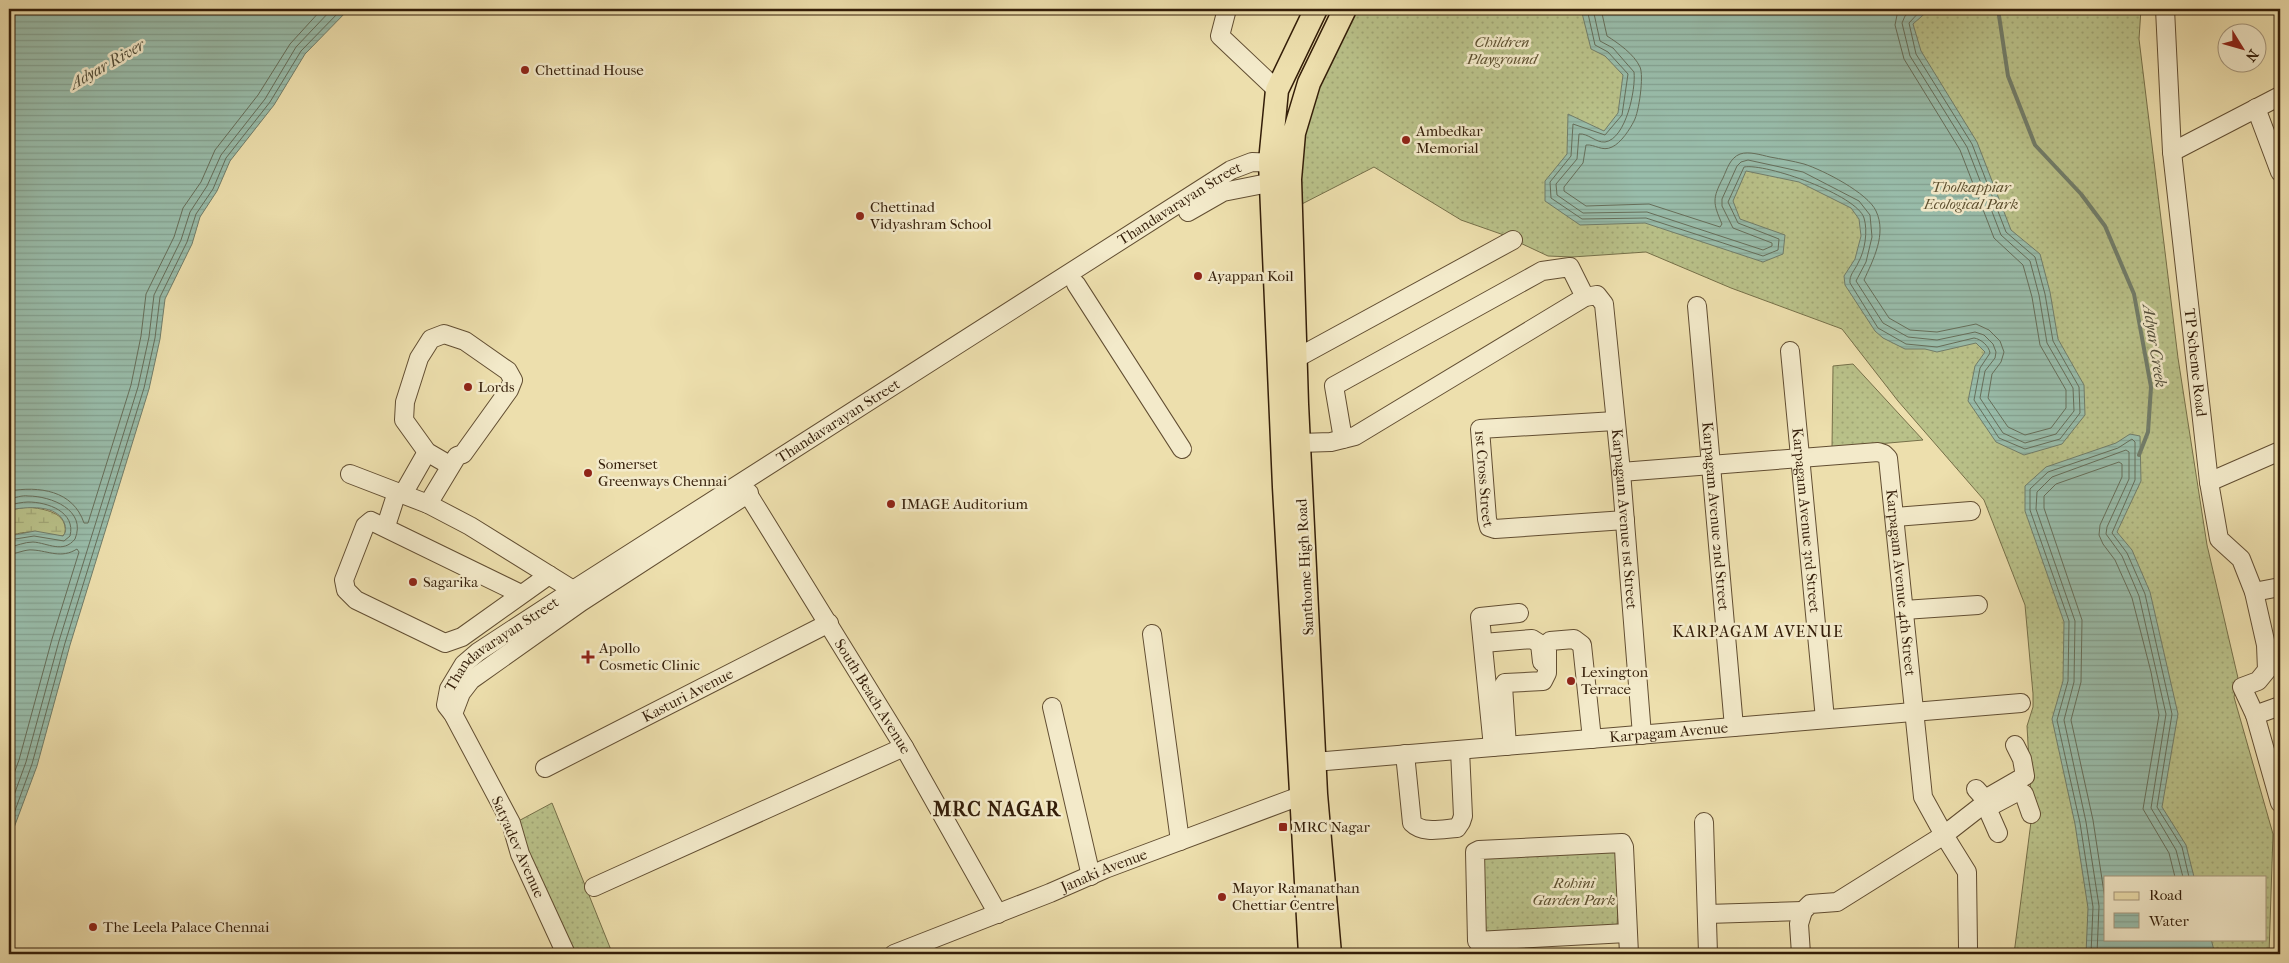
<svg xmlns="http://www.w3.org/2000/svg" width="2289" height="963" font-family="'IM FELL French Canon',serif">
	<defs>
		<pattern id="grass-dots" width="8" height="8" patternUnits="userSpaceOnUse" patternTransform="scale(1.25)"><rect width="8" height="8" fill="#b9c189"/><path d="M2 2h.1M6 6h.1" fill="none" stroke="#a0a575" stroke-width="1.8" stroke-linecap="round"/></pattern>
		<pattern id="wetland-marsh" width="20" height="14" patternUnits="userSpaceOnUse" patternTransform="scale(1.25)"><rect width="20" height="14" fill="#b9c189"/><path d="M1 5h8M5 5V1M11 12h8M15 12V8" fill="none" stroke="#a0a575"/></pattern>
		<pattern id="water-rules" width="6" height="5" patternUnits="userSpaceOnUse" patternTransform="scale(1.25)"><rect width="6" height="5" fill="#99bdab"/><path d="M0 2.5h6" fill="none" stroke="#84a292"/></pattern>
	</defs>
	<rect width="100%" height="100%" fill="#eddfad"/>
	<filter id="stains"><feTurbulence type="fractalNoise" baseFrequency=".004" numOctaves="4"/><feColorMatrix values="0 0 0 0 .2 0 0 0 0 .09 0 0 0 0 .02 0 0 0 .5 -.17"/></filter>
	<radialGradient id="worn" r=".72"><stop offset=".6" stop-color="#630" stop-opacity="0"/><stop offset="1" stop-color="#630" stop-opacity=".3"/></radialGradient>
	<path fill="url(#grass-dots)" stroke="#767049" fill-rule="evenodd" d="M1354,9H2141L2139,39L2178,358L2207,545L2238,678L2234,697L2273,834L2269,954H2014L2032,814L2027,726L2033,707V694L2025,605L1984,500L1898,401L1842,329L1731,288L1646,252L1572,257L1548,256L1501,234L1461,220L1374,167L1298,206L1302,141L1323,77ZM2105,877H2265V939H2105Z
		M1853,364L1923,440L1832,448L1833,366Z
		M552,803L611,950L601,954H570L511,825Z
		M1621,844L1617,927L1479,938L1481,852Z"/>
	<path fill="url(#wetland-marsh)" stroke="#767049" d="M28,507C44,509 68,512 65,533L63,536C39,535 34,528 9,536V510Z"/>
	<path fill="url(#water-rules)" stroke="#717d6a" d="M9,9H349L305,54L274,105L230,161L217,191L200,217L192,244L165,299L160,339L149,389L70,645L37,766L9,841V536L35,531L63,536C66,532 66,530 65,525C59,503 25,507 9,510Z
		M1581,9H1930L1913,24L1921,51L1977,142L2011,230L2040,254L2050,292L2058,339L2084,385L2085,415L2062,444L2024,455L1996,442L1968,401L1975,366L1985,352L1976,343L1937,352L1925,349H1905L1883,338L1875,331L1845,285L1844,276L1855,259L1861,236L1859,219L1851,208L1799,182L1746,171L1733,201L1740,219L1785,235L1783,254L1763,262L1645,223L1580,225L1545,201V181L1567,154L1568,114L1604,131L1618,113L1623,75L1605,56L1591,49Z
		M2130,434L2140,436L2141,481L2117,532L2132,550L2150,592L2178,714L2162,807L2186,845L2194,877H2105V939H2211L2215,954H2086L2088,908L2075,824L2052,719L2063,681L2064,622L2025,511V486L2046,467L2116,443Z"/>
	<g fill="none" stroke-linecap="round" stroke-linejoin="round">
		<path stroke="#666e5a" stroke-width="1" d="M1587,9L1595,45L1608,52L1628,74L1622,115L1605,135L1573,124L1571,156L1550,182L1551,198L1582,219L1646,218L1763,256L1778,250L1779,239L1738,223L1728,202L1744,167C1766,163 1857,195 1864,218C1868,231 1865,251 1858,263C1855,270 1849,275 1850,283L1878,328L1906,344L1937,347L1974,338C1981,339 1989,346 1990,353L1980,368L1974,400L1999,438L2025,449L2060,439L2080,413L2079,387L2053,341L2045,294L2035,257L2006,232L1972,144L1916,54L1909,23L1922,9
			M1593,9L1600,41L1613,48L1634,72C1636,89 1626,139 1605,142C1596,143 1588,133 1579,134L1577,159L1556,184L1557,195L1583,213L1647,212L1763,250L1772,246V243L1733,228L1722,206V199L1737,166L1741,162L1748,160L1803,172L1859,201L1870,215L1872,237L1866,262L1856,281L1883,323L1908,337L1937,340L1975,332L1984,335L1993,344L1996,352L1995,358L1985,371L1980,398L2003,433L2025,443L2056,434L2074,411L2073,388L2047,343L2039,295L2030,261L2001,235L1967,147L1910,56L1902,23L1905,16L1913,9
			M1601,9L1607,36C1618,43 1634,54 1640,67C1644,76 1639,112 1634,121C1630,129 1621,143 1612,147C1602,152 1595,144 1586,145L1583,163L1564,187V191L1586,206L1649,204L1720,227L1722,224C1713,203 1712,199 1723,178C1727,169 1730,158 1740,154C1749,151 1761,155 1770,157C1781,159 1793,161 1804,164C1823,170 1868,193 1876,211C1887,234 1873,260 1864,280L1889,318L1910,330L1937,332L1976,324L1989,330L2000,341L2004,352L2001,362L1992,374L1988,398L2008,427L2025,435L2051,428L2066,408V390L2040,345L2032,297L2023,265L1994,238L1960,150L1904,59L1895,25L1897,15L1902,9
			M9,491C39,486 73,490 84,523H88L131,385L141,336L146,294L174,237L183,208L201,182L215,150L258,95L290,44L322,9
			M9,499C15,498 22,495 28,496C51,496 87,510 75,539C63,554 48,543 33,542C24,542 17,546 9,547
			M9,505C15,504 22,502 28,502C48,502 76,512 70,536L64,541L34,536L9,540
			M9,554C17,554 25,549 33,550C49,551 61,559 77,549L79,552L52,639L19,760L9,787
			M9,809L26,762L59,641L138,387L149,337L154,295L181,240L190,212L207,186L221,155L265,99L296,47L332,9
			M9,827L32,764L65,643L144,388L155,338L160,297L187,242L196,214L213,189L226,158L270,102L301,51L342,9
			M2105,899L2093,820L2071,720L2081,682L2082,620L2044,508V496L2056,484L2119,462L2122,464V477L2100,525L2099,535L2103,544L2115,560L2132,598L2151,672L2159,715L2143,809L2169,853L2175,877
			M2091,954L2093,907L2080,823L2057,720L2068,681L2069,621L2030,510V489L2048,472L2118,448L2132,439L2135,442V480L2112,533L2127,553L2145,594L2172,714L2157,807L2182,847L2189,877
			M2097,954L2099,906L2086,822L2064,720L2074,682L2075,621L2036,509L2037,492L2052,477L2126,450L2129,452V479L2107,527L2106,534L2122,556L2139,596L2166,714L2151,808L2176,850L2183,877"/>
		<path stroke="#717d6a" stroke-width="4" d="M1998,9L2008,76L2035,145L2081,194L2105,226L2134,294L2151,387L2148,432L2139,455"/>
		<g stroke="#624e32" stroke-width="20">
			<g id="minor">
				<path d="M1227,9L1220,36L1277,90"/>
				<path id="s1" d="M2165,9L2172,152L2209,482L2219,539L2241,559L2254,592L2266,645L2267,670L2258,681L2242,687L2255,715L2280,803"/>
				<path d="M2256,108L2280,172"/>
				<path d="M2172,152L2280,96"/>
				<path d="M1188,212L1223,192L1283,180"/>
				<path d="M1076,284L1182,449"/>
				<path id="s2" d="M1697,306L1734,727"/>
				<path id="s3" d="M1790,351L1825,719"/>
				<path d="M1295,359L1513,240"/>
				<path id="s4" d="M1615,421L1480,429L1487,519L1489,527L1495,529L1625,520"/>
				<path d="M1343,439L1334,386L1542,271L1570,267L1585,297"/>
				<path id="s5" d="M1299,443L1331,442L1355,436L1585,297L1597,295L1604,304L1621,472L1642,735"/>
				<path id="s6" d="M1621,472L1878,452L1884,454L1888,458L1923,797L1944,835L1837,902L1810,904L1803,911L1799,924L1801,954"/>
				<path d="M350,474L428,504L470,526L573,590L578,598"/>
				<path d="M2209,482L2280,451"/>
				<path id="s7" d="M739,489L748,494L904,747L998,914"/>
				<path d="M403,494L427,452"/>
				<path d="M428,504L457,456L463,454L509,390L513,380L508,371L465,341L444,334L431,339L419,358L405,402L404,420L427,452L451,466"/>
				<path d="M1895,517L1971,511"/>
				<path d="M386,526L397,492"/>
				<path d="M2254,592L2280,587"/>
				<path d="M521,594L371,521L365,526L344,580L346,590L356,600L445,643L462,637L549,575"/>
				<path d="M1904,610L1978,605"/>
				<path d="M1152,634L1180,841"/>
				<path d="M1483,643L1532,639L1540,644L1542,662"/>
				<path d="M1052,707L1091,876"/>
				<path d="M453,714L461,693L471,680L581,602L749,493"/>
				<path d="M2255,715L2280,706"/>
				<path d="M1507,746L1503,686L1505,683L1543,681L1547,673V644L1550,641L1574,639L1582,645L1592,739"/>
				<path d="M1493,747L1480,617L1519,613"/>
				<path d="M1405,754L1412,823C1423,834 1442,829 1457,828L1461,822L1463,816L1460,750"/>
				<path id="s8" d="M1302,763L2021,703"/>
				<path id="s9" d="M545,768L829,623"/>
				<path d="M1976,789L1985,799L2025,776L2022,759L2015,745"/>
				<path d="M1704,822L1708,954"/>
				<path d="M1998,833L1987,808L2019,791L2024,794L2031,814"/>
				<path d="M594,887L904,747"/>
				<path d="M1707,914L1803,911"/>
				<path d="M1627,933L1477,941L1475,852L1479,850L1622,843L1624,847L1629,954"/>
				<path d="M1968,948L1967,872L1944,835L1980,807"/>
				<path id="s10" d="M566,954L520,854L511,823L453,714L446,705L449,689L464,664L478,652L573,590L1231,170L1252,162L1281,163"/>
				<path id="s11" d="M894,954L1050,893L1105,869L1300,796L1314,795"/>
			</g>
		</g>
		<g stroke="#341e09" stroke-width="25">
			<path id="major" d="M1310,954L1284,487L1270,162L1277,90L1316,9
				M1330,954L1316,794L1297,404L1290,179L1294,133L1309,83L1345,9"/>
		</g>
		<use href="#minor" stroke="#f3eaca" stroke-width="18"/>
		<use href="#major" stroke="#eddfad" stroke-width="22"/>
	</g>
	<g fill="#8f2418" stroke="#f3eaca" stroke-width="2">
		<circle cx="525" cy="70" r="5"/>
		<circle cx="1406" cy="140" r="5"/>
		<circle cx="860" cy="216" r="5"/>
		<circle cx="1198" cy="276" r="5"/>
		<circle cx="468" cy="387" r="5"/>
		<circle cx="588" cy="473" r="5"/>
		<circle cx="891" cy="504" r="5"/>
		<circle cx="413" cy="582" r="5"/>
		<path d="M585.5 649.5h5v5h5v5h-5v5h-5v-5h-5v-5h5z"/>
		<circle cx="1571" cy="681" r="5"/>
		<rect x="1278" y="822" width="10" height="10" rx="2.5"/>
		<circle cx="1222" cy="897" r="5"/>
		<circle cx="93" cy="927" r="5"/>
	</g>
	<g text-anchor="middle" dominant-baseline="central" stroke-width="5" stroke-linejoin="round" paint-order="stroke">
		<g font-size="15" font-style="italic" fill="#5c4f2f" stroke="#f3eaca">
			<text x="1502" y="42">Children<tspan x="1502" dy="17">Playground</tspan></text>
			<text x="1971" y="187">Tholkappiar<tspan x="1971" dy="17">Ecological Park</tspan></text>
			<text x="1574" y="883">Rohini<tspan x="1574" dy="17">Garden Park</tspan></text>
		</g>
		<g font-size="15" fill="#341e09" stroke="#f3eaca" text-anchor="start">
			<text x="535" y="70">Chettinad House</text>
			<text x="1416" y="131">Ambedkar<tspan x="1416" dy="17">Memorial</tspan></text>
			<text x="870" y="207">Chettinad<tspan x="870" dy="17">Vidyashram School</tspan></text>
			<text x="1208" y="276">Ayappan Koil</text>
			<text x="478" y="387">Lords</text>
			<text x="598" y="464">Somerset<tspan x="598" dy="17">Greenways Chennai</tspan></text>
			<text x="901" y="504">IMAGE Auditorium</text>
			<text x="423" y="582">Sagarika</text>
			<text x="599" y="648">Apollo<tspan x="599" dy="17">Cosmetic Clinic</tspan></text>
			<text x="1581" y="672">Lexington<tspan x="1581" dy="17">Terrace</tspan></text>
			<text x="1293" y="827">MRC Nagar</text>
			<text x="1232" y="888">Mayor Ramanathan<tspan x="1232" dy="17">Chettiar Centre</tspan></text>
			<text x="103" y="927">The Leela Palace Chennai</text>
		</g>
		<g font-size="15" fill="#341e09" stroke="#f3eaca">
			<text stroke="none"><textPath href="#s10" startOffset="1174">Thandavarayan Street</textPath></text>
			<text stroke="none"><textPath href="#s1" startOffset="355">TP Scheme Road</textPath></text>
			<text stroke="none"><textPath href="#s10" startOffset="769">Thandavarayan Street</textPath></text>
			<text stroke="none"><textPath href="#s4" startOffset="185">1st Cross Street</textPath></text>
			<text stroke="none"><textPath href="#s2" startOffset="211">Karpagam Avenue 2nd Street</textPath></text>
			<text stroke="none"><textPath href="#s5" startOffset="565">Karpagam Avenue 1st Street</textPath></text>
			<text stroke="none"><textPath href="#s3" startOffset="170">Karpagam Avenue 3rd Street</textPath></text>
			<text transform="translate(1305 567) rotate(-93)">Santhome High Road</text>
			<text stroke="none"><textPath href="#s6" startOffset="395">Karpagam Avenue 4th Street</textPath></text>
			<text stroke="none"><textPath href="#s10" startOffset="364">Thandavarayan Street</textPath></text>
			<text stroke="none"><textPath href="#s9" startOffset="160">Kasturi Avenue</textPath></text>
			<text stroke="none"><textPath href="#s7" startOffset="248">South Beach Avenue</textPath></text>
			<text stroke="none"><textPath href="#s8" startOffset="368">Karpagam Avenue</textPath></text>
			<text transform="translate(518 847) rotate(66)">Satyadev Avenue</text>
			<text stroke="none"><textPath href="#s11" startOffset="226">Janaki Avenue</textPath></text>
		</g>
		<g font-size="16" font-style="italic" fill="#524e3a" stroke="#f3eaca">
			<text transform="translate(107 64) rotate(-30)">Adyar River</text>
			<text transform="translate(2155 346) rotate(81)">Adyar Creek</text>
		</g>
		<g font-size="16" letter-spacing="1" fill="#341e09" stroke="#f3eaca">
			<text x="1758" y="631">KARPAGAM AVENUE</text>
		</g>
		<g font-size="20" font-weight="bold" letter-spacing="1" fill="#341e09" stroke="#f3eaca">
			<text x="997" y="809">MRC NAGAR</text>
		</g>
	</g>
	<rect width="2289" height="963" fill="none" stroke="#eddfad" stroke-width="30"/>
	<rect x="10" y="10" width="2269" height="943" fill="none" stroke="#341e09" stroke-width="2.5"/>
	<rect x="15" y="15" width="2259" height="933" fill="none" stroke="#341e09"/>
	<rect x="2104" y="876" width="162" height="65" fill="#f3eaca" stroke="#a7987d"/>
	<rect x="2114" y="892" width="25" height="8" fill="#eddfad" stroke="#a7987d"/>
	<text x="2149" y="900" font-size="15" fill="#341e09">Road</text>
	<rect x="2114" y="913" width="25" height="15" fill="url(#water-rules)" stroke="#a7987d"/>
	<text x="2149" y="926" font-size="15" fill="#341e09">Water</text>
	<g transform="translate(2242 48) rotate(127)"><circle r="24" fill="#f3eaca" stroke="#a7987d"/>
	<path d="M0-4L9 19L0 12L-9 19Z" fill="#8f2418"/>
	<text y="-8" font-size="14" font-weight="bold" text-anchor="middle" fill="#341e09">N</text>
	</g>
	<rect width="100%" height="100%" filter="url(#stains)"/>
	<rect width="100%" height="100%" fill="url(#worn)"/>
</svg>
